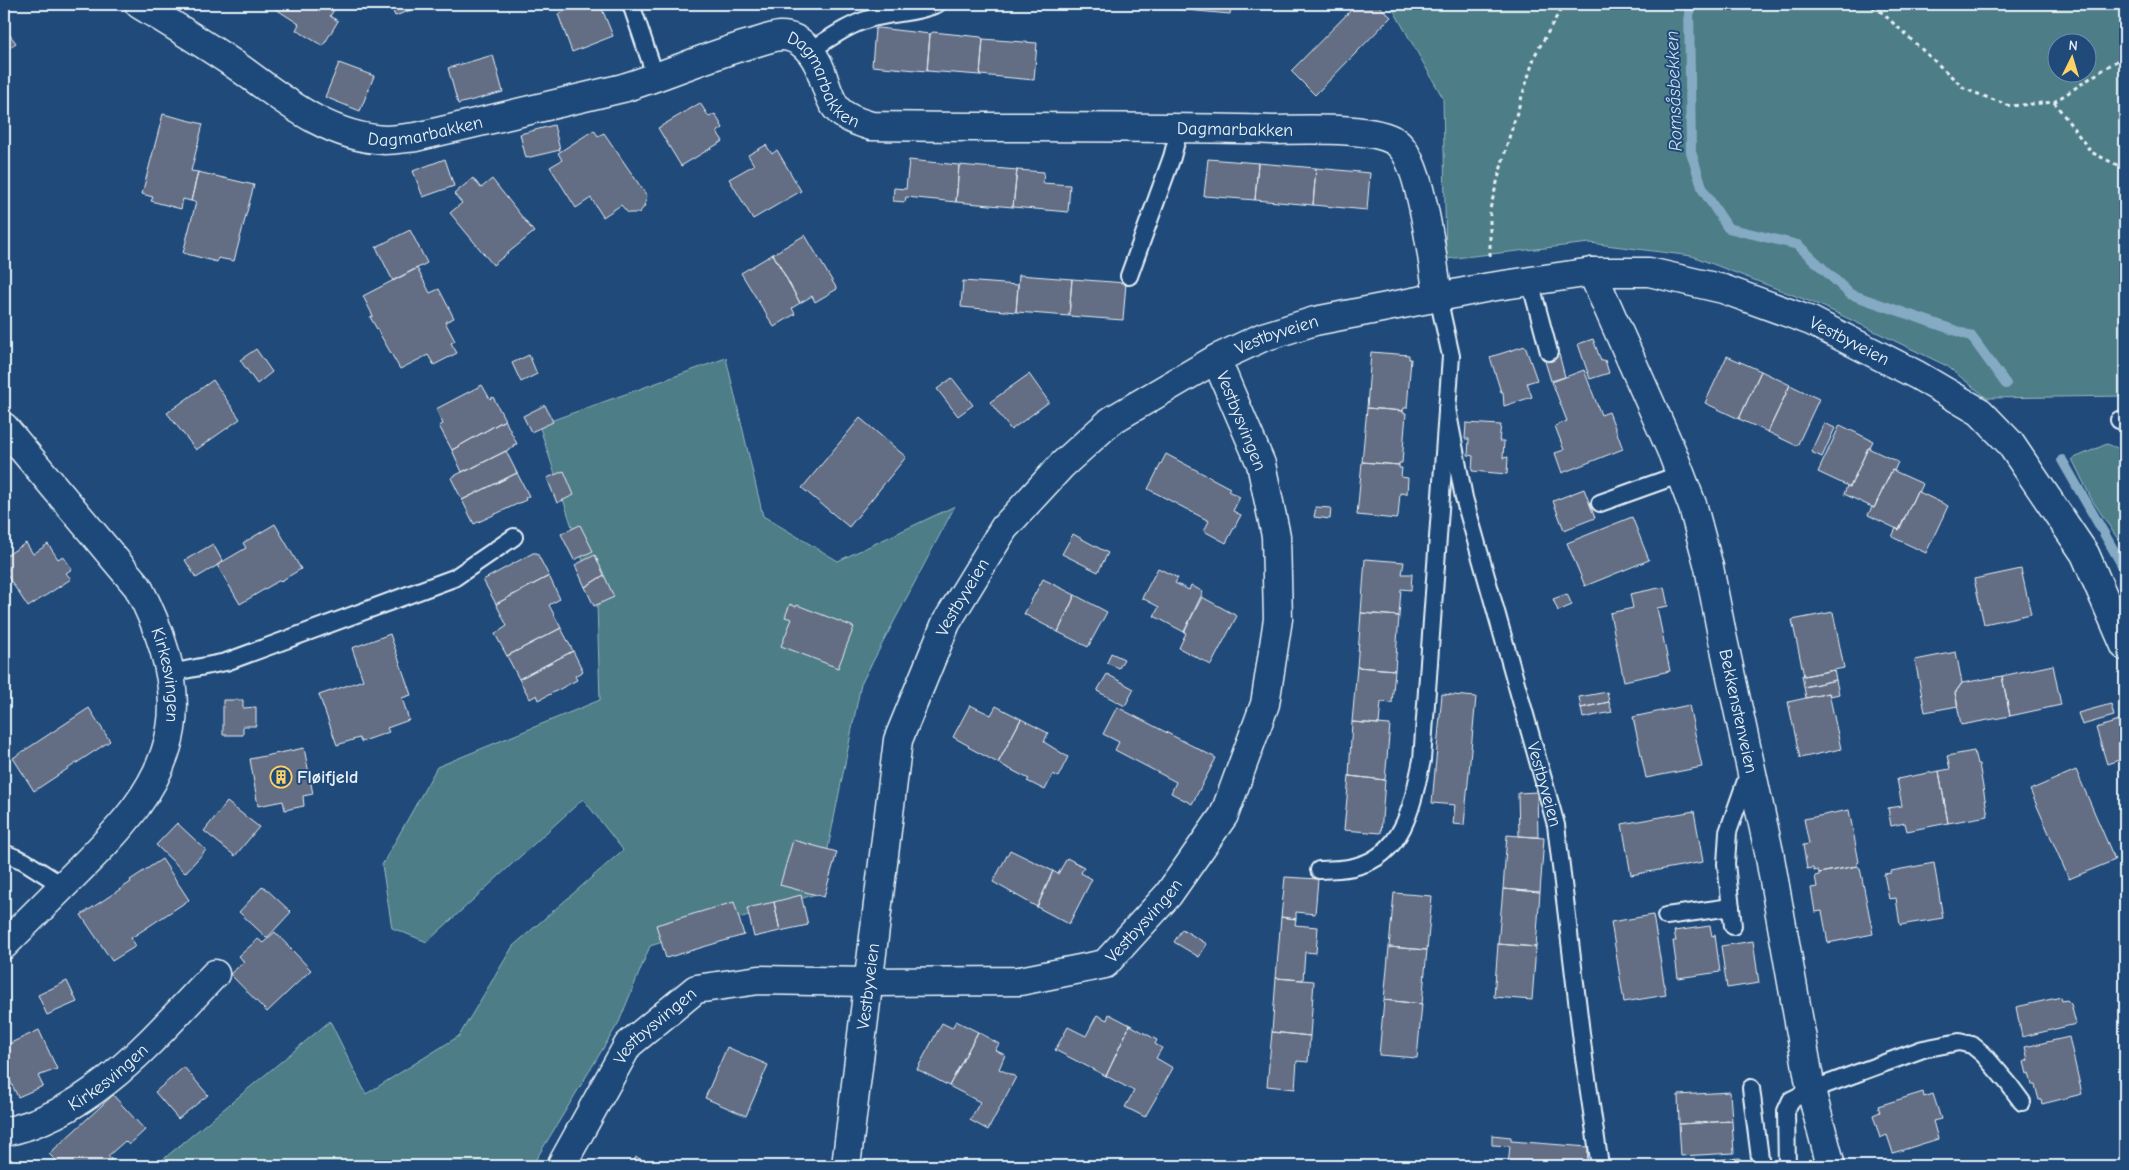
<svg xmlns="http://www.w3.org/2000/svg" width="2129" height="1170" font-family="'Comic Neue',sans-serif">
	<rect width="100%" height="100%" fill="#1f4a7a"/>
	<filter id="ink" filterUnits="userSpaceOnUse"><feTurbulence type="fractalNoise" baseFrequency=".02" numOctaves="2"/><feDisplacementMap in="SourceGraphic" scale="10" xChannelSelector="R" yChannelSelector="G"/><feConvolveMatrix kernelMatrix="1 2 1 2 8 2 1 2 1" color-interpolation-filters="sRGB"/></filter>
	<g filter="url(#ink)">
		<path fill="#4e7d87" stroke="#9bb7c0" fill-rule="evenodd" d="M1390,4H2125V396L1987,398L1947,366L1824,307L1692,256L1590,243L1446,259L1443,98ZM2056,42H2086V72H2056Z
			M726,358L763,516L838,561L955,506L861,684L819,893L650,946L619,1022L532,1166H155L330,1021L366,1094L459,1036L513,946L623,850L583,799L427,942L392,928L382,865L437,767L600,700L597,604L539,425Z
			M2107,444L2125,451V550L2092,500L2072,459Z"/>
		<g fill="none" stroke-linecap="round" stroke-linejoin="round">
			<path stroke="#85aac3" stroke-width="10" d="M1689,4L1691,152L1703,190L1728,228L1798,245L1850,294L1971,336L2006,384
				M2062,460L2125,570"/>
		</g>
		<path fill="#646e85" stroke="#e8f1f8" d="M268,4H338L330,16L338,21L323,46L296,30L299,24Z
			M390,4H427L395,16Z
			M565,4H600L613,36L572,52L558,14L568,10Z
			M1121,4H1176L1175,9Z
			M1176,4H1231L1230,14L1175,9Z
			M1357,4H1377L1391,17L1315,95L1291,71Z
			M4,27L16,43L4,52Z
			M878,28L930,34L927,71L872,66L875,29Z
			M933,32L981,37L983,39L980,75L927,71L930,34Z
			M983,39L1037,43L1034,80L980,75Z
			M493,55L503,92L458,104L448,68Z
			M339,63L374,76L360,111L325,97Z
			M700,103L709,117L715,114L723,128L717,132L723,141L681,166L658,128Z
			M163,114L203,124L191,171L198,172L191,201L183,199L181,209L151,201L153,197L142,194Z
			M554,125L560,150L526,158L520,134Z
			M594,130L598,136L604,133L647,196L644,207L639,213H628L621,205L603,217L591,198L576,208L550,167L562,160L558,153Z
			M766,145L772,154L777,150L801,191L753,219L729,179L754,165L748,155Z
			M445,159L454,186L423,197L413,171Z
			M1208,159L1258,163L1255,200L1204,196Z
			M909,160L959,165L956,202L906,197L905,202L893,201L894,188L906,189Z
			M1258,163L1316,168L1313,205L1255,200Z
			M959,165L1017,170L1013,207L956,202Z
			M1316,168L1370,173L1367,210L1313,205Z
			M1017,170L1044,172L1043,183L1070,185L1068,212L1013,207Z
			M198,172L254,185L234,261L218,258L217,262L183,253L196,202L191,201Z
			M473,178L481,188L492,179L534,232L493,265L450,213L462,203L454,194Z
			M410,230L427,263L393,281L376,247Z
			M805,235L837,289L815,302L812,296L800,303L773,254Z
			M773,254L800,303L792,308L795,314L774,327L741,273Z
			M417,268L430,293L439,289L454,318L445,322L455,341L451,343L457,353L434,365L428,355L400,369L370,317L373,316L363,296Z
			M1019,275L1072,279L1069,316L1016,312Z
			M1072,279L1126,283L1123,320L1069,316Z
			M963,281L1018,285L1016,312L961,307Z
			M1593,339L1601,361L1605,360L1609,373L1590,379L1578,344Z
			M1525,346L1537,380L1527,383L1532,397L1504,406L1503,392H1501L1490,357Z
			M256,349L272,372L257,384L240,360Z
			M1371,352L1409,355V359H1411L1407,408H1404L1403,411L1367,408Z
			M1559,354L1565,377L1551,381L1544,358Z
			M529,355L537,374L521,382L512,363Z
			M1727,356L1761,371L1739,419L1705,403Z
			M1584,370L1601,415L1609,412L1623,449L1562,473L1555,453L1564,450L1555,426L1567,421L1552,382Z
			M1761,371L1790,385L1768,432L1739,419Z
			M1029,374L1049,402L1011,430L990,402Z
			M952,378L973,405L958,416L937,389Z
			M213,380L240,419L196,450L167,413Z
			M482,385L490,399L493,397L505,420L452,450L439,426L443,424L436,409Z
			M1790,385L1819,399L1797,446L1768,432Z
			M545,405L553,422L531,432L523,416Z
			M1367,408L1403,411V413H1406L1402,463H1399V465L1362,462Z
			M860,418L906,457L849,527L802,488Z
			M505,420L517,444L513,445L514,447L466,471V470L462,472L452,450Z
			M1466,423L1501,425L1499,441H1504L1503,458L1508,457L1507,474L1472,471L1473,456L1468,455L1469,439H1465Z
			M1824,423L1835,428L1822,457L1811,452Z
			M1840,425L1873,441L1869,449L1868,448L1850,487L1818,472Z
			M1868,448L1898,462L1894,471L1892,470L1874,508L1844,494L1847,486L1850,487Z
			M506,451L517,473L462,500L451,478L454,476L466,470V471Z
			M1166,454L1230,488L1228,491L1240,497L1233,511L1241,515L1226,543L1204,531L1209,521L1148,489Z
			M1362,462L1399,465V468H1402L1401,477L1408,478L1407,494L1400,493L1398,517L1396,519L1357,515Z
			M1892,470L1923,484L1919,493L1917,491L1899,530L1868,515L1872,507L1874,508Z
			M564,471L574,495L557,503L547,478Z
			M517,473L529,496L525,498L526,500L474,524L462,500Z
			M1584,489L1595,518L1564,530L1553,501Z
			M1917,491L1948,506L1926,553L1892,537L1896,528L1899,530Z
			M1316,507L1331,508L1330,519L1314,517Z
			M1632,517L1649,560L1585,586L1567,543Z
			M275,524L301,569L281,581L280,580L240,604L217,565L246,548L243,543Z
			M580,525L593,551L574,560L561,534Z
			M1073,534L1108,553L1098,572L1062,554Z
			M26,543L33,554L48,544L58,559L63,556L72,569L66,573L71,579L28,607L5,572L8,570L4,560V557Z
			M213,544L223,562L196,578L185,560Z
			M533,553H537L549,576L496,604L483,580Z
			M595,555L604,575L585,587L575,565Z
			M1365,559L1404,562L1402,574H1412L1411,590L1401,589L1399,616L1361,613Z
			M1158,568L1178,578L1175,583L1189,590L1191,585L1203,592L1184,632L1154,616L1159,607L1142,598Z
			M2021,569L2031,614L1984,624L1974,579Z
			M604,575L614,597L594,606L585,587Z
			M549,576L560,599L549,605L561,628L507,656L495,634L507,626L496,604Z
			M1043,579L1075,595L1058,632L1024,614Z
			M1664,587L1668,606L1657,608L1670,671L1624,681L1610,613L1633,608L1630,594Z
			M1567,594L1572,605L1558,611L1553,599Z
			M1075,595L1107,612L1088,647L1058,632Z
			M1202,597L1237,616L1211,665L1179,648L1186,633L1184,632Z
			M790,604L796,607L797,605L854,627L838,668L781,646L792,619L785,617Z
			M1833,612L1844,668L1804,676L1792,620Z
			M1361,613L1399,616L1395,670L1357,667Z
			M561,628L573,651L519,679L507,656Z
			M390,634L411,695L402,698L409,720L387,728L389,732L361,742L359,738L337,745L319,695L363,680L352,648Z
			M573,651L583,671L575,676L577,680L539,700L537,695L530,699L519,679Z
			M1956,652L1962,683L1955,693L1958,706L1925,712L1915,660Z
			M1111,653L1124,659L1119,668L1107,663Z
			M2053,665L2061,705L2010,716L2002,676Z
			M1357,667L1395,670L1392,703L1381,702L1379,724L1352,722Z
			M1834,670L1836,680L1804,687L1802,675L1804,676Z
			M1107,674L1134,689L1125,706L1097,691Z
			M2002,676L2010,716L1961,725L1955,693L1962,683Z
			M1836,680L1839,694L1830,696L1829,693L1806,698L1804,687Z
			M1607,692L1609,702L1581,708L1579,697Z
			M1829,693L1841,749L1800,758L1788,702Z
			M1442,694L1476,697L1464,825L1453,824L1455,805L1432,803Z
			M223,700H243V708L256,707V726H243V735H223Z
			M1609,702L1612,712L1583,718L1581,708Z
			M2111,704L2114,716L2082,725L2078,713Z
			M970,705L991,715L996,706L1021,719L998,763L968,747L969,746L953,737Z
			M1689,705L1702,767L1646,778L1633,717Z
			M1117,707L1216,758L1192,804L1171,793L1176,782L1115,750L1119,742L1103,734Z
			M89,708L110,741L34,791L13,758Z
			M1021,719L1048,733L1044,742L1068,757L1058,777L1053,774L1045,790L1027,781L1029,779L998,763Z
			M2125,719V758L2107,764L2096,728Z
			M1352,722L1390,725L1385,780L1349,776Z
			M304,748L313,794L303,796L304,806L285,810L283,801L258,806L250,759Z
			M1974,751L1977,764H1979L1988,816L1948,823L1939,771L1950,769L1947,756Z
			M2076,770L2115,860L2069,879L2030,790Z
			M1939,771L1948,823L1907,831L1905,823L1891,826L1888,808L1902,806L1897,779Z
			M1349,776L1385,780L1381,833L1344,830Z
			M1537,792L1538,837L1519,836L1518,793Z
			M227,802L259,827L235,856L204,831Z
			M1849,810L1859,862L1857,863V866L1819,873L1818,870L1814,871L1813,868L1807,869L1803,845L1809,844L1804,819Z
			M1694,811L1703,862L1631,875L1622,824Z
			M177,823L206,850L185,873L156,845Z
			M1507,835L1544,838L1540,892L1503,889Z
			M793,840L837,852L824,897L780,885Z
			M1010,850L1053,871L1037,907L993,882Z
			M1067,858L1084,867L1081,873L1092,879L1069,924L1037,907L1053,871L1058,874Z
			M162,859L189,900L131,938L136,946L112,961L81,915L131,882L130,880Z
			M1934,863L1943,918L1900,925L1896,898L1889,899L1884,874L1891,873V871Z
			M1857,866L1860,868L1873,934L1828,943L1822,911L1815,912L1811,888L1817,887L1815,876L1819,875V873Z
			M1285,877L1318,879L1315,914L1296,912V919L1281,917Z
			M263,886L291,912L267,938L239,912Z
			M1503,889L1540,892L1536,947L1498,944Z
			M1394,893L1432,896L1427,950L1389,947Z
			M801,895L808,925L780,931L774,902Z
			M734,902L744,935L666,958L656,925Z
			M774,902L780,931L754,937L747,908Z
			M1653,915L1666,995L1624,1002L1611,922Z
			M1281,917L1296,919L1295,925L1318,927L1316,953L1305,952L1303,980L1276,978Z
			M1710,926L1712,936L1715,935L1720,972L1678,978L1673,941H1676L1674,931Z
			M1182,929L1207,944L1199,957L1174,942Z
			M275,932L311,970L267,1012L230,974L244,962L239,956L258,939L263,943Z
			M1753,941L1759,983L1727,988L1721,946Z
			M1498,944L1536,947L1532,1000L1494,997Z
			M1389,947L1427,950L1422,1004L1384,1000Z
			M1276,978L1314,981L1310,1036L1272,1032Z
			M67,981L77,1002L47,1015L38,995Z
			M2061,997L2062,1001L2067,1000L2071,1004L2076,1024L2022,1037L2016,1007Z
			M1384,1000L1422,1004L1417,1058L1379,1055Z
			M1109,1014L1130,1025L1106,1076L1055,1050L1068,1027L1086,1036L1097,1015L1107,1020Z
			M956,1021L978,1032L949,1086L917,1069L942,1023L952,1028Z
			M1130,1025L1157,1040L1155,1044L1162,1048L1156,1058L1173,1068L1145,1117L1125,1107L1134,1091L1106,1076Z
			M39,1030L57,1069L38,1076L43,1086L18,1097L4,1069V1046Z
			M978,1032L999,1044L995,1050L1005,1055L999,1069L1016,1077L988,1130L970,1120L980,1102L949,1086Z
			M1272,1032L1310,1036L1308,1062L1297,1061L1295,1089L1267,1086Z
			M2069,1037L2082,1094L2042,1104L2041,1100H2039L2035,1085H2032L2029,1073L2027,1074L2024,1062L2028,1060L2025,1047Z
			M727,1047L768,1065L746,1116L705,1098Z
			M184,1067L208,1095L178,1119L155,1092Z
			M1730,1092L1732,1121L1679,1124L1678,1095Z
			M1923,1092L1924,1097L1933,1094L1941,1119L1933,1121L1938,1139L1893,1153L1887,1135L1880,1138L1873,1115L1880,1112L1878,1106Z
			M113,1095L145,1130L129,1145L125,1141L108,1156L112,1160L106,1166H61L49,1154Z
			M1732,1121L1734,1153L1681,1156L1679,1124Z
			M1492,1135L1511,1137V1141L1588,1147L1587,1166H1508L1510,1146L1492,1145Z
			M636,1157L656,1166H632Z
			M1740,1158L1741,1166H1687V1162Z"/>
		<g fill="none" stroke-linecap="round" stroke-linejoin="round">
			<g stroke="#e8f1f8" stroke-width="20">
				<g id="lane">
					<path d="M631,4L656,78"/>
					<path d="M811,50C829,39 848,25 869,19C893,12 914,14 937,4"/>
					<path d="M1129,276L1172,157L1180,127"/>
					<path d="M1530,281L1549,352"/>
					<path id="s1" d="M1447,409L1464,498L1556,825L1584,1058L1600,1166"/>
					<path d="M2119,420L2125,422"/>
					<path d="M1600,503L1681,474"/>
					<path d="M170,673L226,662L454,578L514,537"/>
					<path d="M4,853L24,861L63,886"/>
					<path d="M1319,870C1331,869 1345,870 1357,866C1405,854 1413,801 1422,760L1451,356L1438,297"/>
					<path d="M1666,916L1731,907"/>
					<path d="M1733,926L1726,864L1728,832L1749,772"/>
					<path d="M1751,1088L1761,1166"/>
					<path d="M1787,1166L1786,1111L1791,1100L1811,1090L1923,1049L1959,1042L1972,1045L1983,1054L2008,1083L2022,1102"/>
				</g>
			</g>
			<g stroke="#e8f1f8" stroke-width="31">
				<g id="street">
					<path id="s2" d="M139,4C173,25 208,46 241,69C285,101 328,137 385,140C395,140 406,138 416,137L623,88C666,75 707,56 750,44C759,42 770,37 780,36C800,35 815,54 821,71C833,106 832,115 871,126C1005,128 1139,126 1272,130C1301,130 1373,126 1396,142C1422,160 1433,264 1438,297"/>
					<path id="s3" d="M1592,272L1672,452L1693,507L1709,567L1722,635L1769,852L1811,1090L1831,1166"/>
					<path id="s4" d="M4,427L138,587C160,629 179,682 171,729C161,790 115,834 74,875C50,899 27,922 4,945"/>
					<path id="s5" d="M4,1132C93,1114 155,1036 215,974"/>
					<path id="s6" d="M561,1166L628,1045L696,989L759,980L868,982L1020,981L1105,964L1168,895L1224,815L1265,704L1278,619L1276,536L1261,464L1216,359"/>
					<path id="s7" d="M846,1166L898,740L946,623L1004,528L1062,465L1112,420L1216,359L1263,337L1315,321L1490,287L1592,272H1649L1723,289L1811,321L1917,375L1980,412L2010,443L2085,554L2125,646"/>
				</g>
			</g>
			<path stroke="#e8f1f8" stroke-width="3" stroke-dasharray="4 4" stroke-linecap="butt" d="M1865,4L1879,10L1965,89L2010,106L2054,102L2118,60L2125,58
				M2054,102L2091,152L2125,169
				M1490,256V209L1508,141L1535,55L1564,4"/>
			<use href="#lane" stroke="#1f4a7a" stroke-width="16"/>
			<use href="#street" stroke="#1f4a7a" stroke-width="28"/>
		</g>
	</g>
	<defs>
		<g id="building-ring" transform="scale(1.125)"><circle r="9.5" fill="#1f4a7a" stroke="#ffd166" stroke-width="1.5"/><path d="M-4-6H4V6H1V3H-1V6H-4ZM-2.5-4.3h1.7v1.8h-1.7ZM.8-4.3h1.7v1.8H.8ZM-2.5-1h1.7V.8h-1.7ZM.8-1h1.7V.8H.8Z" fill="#ffd166"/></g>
	</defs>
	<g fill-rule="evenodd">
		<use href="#building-ring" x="281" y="777"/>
	</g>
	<g text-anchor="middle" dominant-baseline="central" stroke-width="4" stroke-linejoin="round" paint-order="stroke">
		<g font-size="18" fill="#e8f1f8" stroke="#1f4a7a">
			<text stroke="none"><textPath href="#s2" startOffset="760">Dagmarbakken</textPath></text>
			<text stroke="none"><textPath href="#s2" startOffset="325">Dagmarbakken</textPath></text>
			<text stroke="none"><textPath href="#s2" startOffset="1195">Dagmarbakken</textPath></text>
			<text stroke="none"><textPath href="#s7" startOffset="1006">Vestbyveien</textPath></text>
			<text stroke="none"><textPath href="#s7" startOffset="1598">Vestbyveien</textPath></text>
			<text transform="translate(1241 421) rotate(68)">Vestbysvingen</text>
			<text stroke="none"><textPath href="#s7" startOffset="586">Vestbyveien</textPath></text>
			<text stroke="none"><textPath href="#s4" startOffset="302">Kirkesvingen</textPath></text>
			<text stroke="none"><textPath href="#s3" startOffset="465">Bekkenstenveien</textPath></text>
			<text stroke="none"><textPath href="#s1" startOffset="388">Vestbyveien</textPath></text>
			<text stroke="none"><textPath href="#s6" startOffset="696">Vestbysvingen</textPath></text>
			<text stroke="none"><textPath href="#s7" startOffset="181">Vestbyveien</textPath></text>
			<text stroke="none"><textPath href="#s6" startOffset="171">Vestbysvingen</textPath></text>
			<text stroke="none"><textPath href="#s5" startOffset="119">Kirkesvingen</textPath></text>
		</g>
		<g font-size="18" font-weight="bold" fill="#e8f1f8" stroke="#1f4a7a" text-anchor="start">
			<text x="297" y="777">Fløifjeld</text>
		</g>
		<g font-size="19" font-style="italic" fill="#cfdfeb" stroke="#1f4a7a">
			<text transform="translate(1674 91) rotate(-92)">Romsåsbekken</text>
		</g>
	</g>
	<rect width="2129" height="1170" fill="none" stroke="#1f4a7a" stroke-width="20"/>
	<rect x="10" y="10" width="2109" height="1150" fill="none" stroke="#e8f1f8" stroke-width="2" filter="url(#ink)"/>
	<g transform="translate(2072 58) rotate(5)"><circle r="24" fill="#1f4a7a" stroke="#6f8dac"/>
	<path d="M0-4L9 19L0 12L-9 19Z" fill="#ffd166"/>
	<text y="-8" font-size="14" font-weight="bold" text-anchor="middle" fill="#e8f1f8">N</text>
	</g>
</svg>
